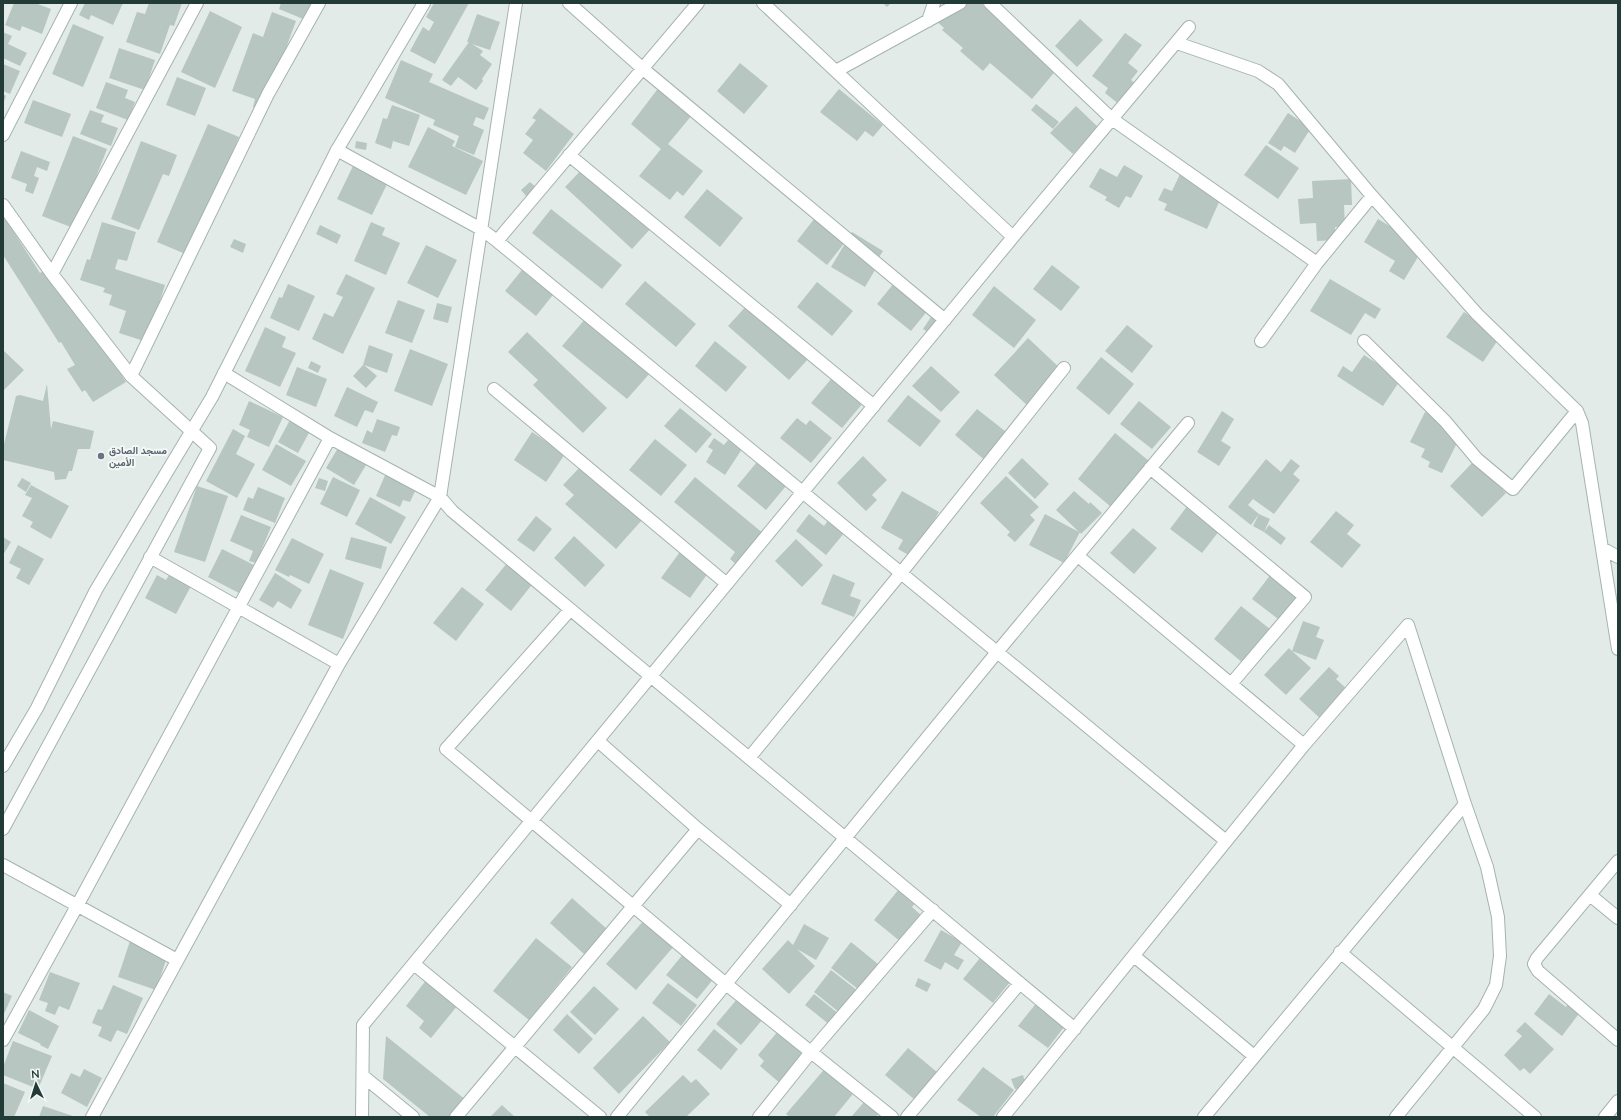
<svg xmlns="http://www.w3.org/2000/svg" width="1621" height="1120" font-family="Mulish,Vazirmatn,sans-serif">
	<rect width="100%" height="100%" fill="#e2ebe8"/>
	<path fill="#b7c6c1" d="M14,3H35L51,9L42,34L22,26L20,31L5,25Z
		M85,3H123L113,25L91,15L89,20L79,15Z
		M149,3H182L174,26L170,25L160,54L126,42L137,12L145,14Z
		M281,3H315L308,21L279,9Z
		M434,3H469L435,64L410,51L423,27L429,31L434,22L426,17Z
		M883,3H891L887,7Z
		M949,3H981L1058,68L1032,99L990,63L983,71L960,51L963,48L942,30L944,28L934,19Z
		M210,11L242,27L215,88L181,72Z
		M272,12L296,21L263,111L253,107L255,99L232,91L253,33L263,37Z
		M477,14L500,22L490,50L472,44L483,51L480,55L492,64L482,79L483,81L476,90L458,77L451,86L442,80L469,42H467Z
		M1080,19L1103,40L1077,67L1055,46Z
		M73,24L104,37L83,87L52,74Z
		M3,32L12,36L8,44L27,53L20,66L3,58Z
		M1125,33L1142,45L1128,63L1138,71L1131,80L1136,84L1120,105L1105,93L1108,88L1092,76Z
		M119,48L155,60L145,90L109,78Z
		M401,60L433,74L429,82L489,108L484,120L476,117L473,125L484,130L474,155L455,147L459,136L433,125L435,120L385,98Z
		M740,63L768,86L744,114L717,91Z
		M3,64L20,71L10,94L3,91Z
		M177,77L206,88L195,116L166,105Z
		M106,82L128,90L125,98L135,102L128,120L96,108Z
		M663,82L697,109L668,144L703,171L683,196L677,191L670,200L639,176L661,149L631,124Z
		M839,89L883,125L873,137L865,131L857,141L820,112Z
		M3,94L6,96L3,104Z
		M33,100L71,114L62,137L24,123Z
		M1036,104L1059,122L1053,129L1031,110Z
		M392,105L420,115L409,146L393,141L391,149L375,143L383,118L387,119Z
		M1076,106L1098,127L1073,154L1050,133Z
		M540,108L574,134L546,171L523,153L533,140L525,134L536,120L532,118Z
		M90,110L104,115L101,122L118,128L111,146L80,134Z
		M1288,113L1311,128L1295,153L1284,146L1281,151L1268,143Z
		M208,124L239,137L198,233L190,260L181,257L183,253L157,242Z
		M428,127L455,141L452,146L483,161L466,195L408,167Z
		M73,136L107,149L76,229L42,216Z
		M141,141L177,155L169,176L163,174L139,230L111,219Z
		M356,141L367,143L366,150L355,148Z
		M1266,145L1299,168L1278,199L1244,175Z
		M21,151L50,162L47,171L37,167L34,176L39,178L33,194L25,191L27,184L11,178Z
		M586,165L652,227L632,249L565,187Z
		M1124,165L1143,176L1131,198L1126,196L1119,208L1105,200L1107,197L1089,187L1100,168L1117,177Z
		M353,166L388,182L372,215L337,199Z
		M1181,172L1224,191L1207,229L1164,210L1167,204L1158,200L1164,188L1172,191Z
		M1351,179L1352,205H1344L1345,227H1335L1336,240L1317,241L1316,223L1300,224L1298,199L1313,198L1312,181Z
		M530,182L537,188L527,197L521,190Z
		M707,189L743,218L720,247L684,217Z
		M551,209L622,265L602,289L532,233Z
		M5,218L40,273L47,269L85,328L90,325L126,382L93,402L85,390L82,392L67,369L75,365L61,342L59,343L3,255V219Z
		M814,219L850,236L827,265L797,241Z
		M1378,219L1424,247L1404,280L1389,271L1395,261L1364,242Z
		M102,222L136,232L127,261L118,259L115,269L165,285L147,342L119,333L126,311L109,305L112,295L103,292L105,288L80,280L87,259L90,260Z
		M371,222L385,228L382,235L400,243L386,275L354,261Z
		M320,225L341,235L337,244L316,234Z
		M852,232L883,251L872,268L875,270L865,287L831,267Z
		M234,239L246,244L243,253L230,247Z
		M426,245L457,260L438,298L407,283Z
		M1052,265L1080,287L1061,311L1033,289Z
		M525,266L556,291L536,316L505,291Z
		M346,274L375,288L343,354L312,339L324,313L333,317L343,297L336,294Z
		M899,277L933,304L911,331L877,304Z
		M1330,279L1381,309L1375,319L1365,313L1351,335L1310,311Z
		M645,281L696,324L676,347L625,304Z
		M817,282L853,311L832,336L797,307Z
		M288,284L315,296L299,331L270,318L279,297L282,298Z
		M994,286L1036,320L1014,348L972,315Z
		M398,300L425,310L412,343L385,333Z
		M437,303L452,307L448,323L433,319Z
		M748,304L809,358L789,380L728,326Z
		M1464,312L1500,337L1483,362L1446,337Z
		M931,317L940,323L932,335L923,329Z
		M586,318L651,372L627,399L562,346Z
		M1127,325L1153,346L1132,373L1105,351Z
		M265,327L286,337L282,347L296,353L280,387L245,371Z
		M527,332L607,408L583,433L533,385L538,380L508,352Z
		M1028,338L1062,370L1028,406L994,375Z
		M715,341L747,367L726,392L695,366Z
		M369,345L393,354L387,373L364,365L377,376L366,388L353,376L363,365Z
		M410,349L448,364L432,406L394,391Z
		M3,350L24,370L3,391Z
		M1364,355L1401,379L1383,406L1337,376L1343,366L1352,372Z
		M1101,357L1134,384L1109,415L1076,388Z
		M311,361L321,366L318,373L308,368Z
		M931,366L960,392L941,412L912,386Z
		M297,367L327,379L316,407L286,395Z
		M832,378L863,403L842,428L811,403Z
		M47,384L51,429L53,421L94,431L90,449H78L72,471H69L66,479L55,480L54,472L3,460V448L16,396L20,395L43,401Z
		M347,387L378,402L373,413L365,410L357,427L334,416Z
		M908,395L941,421L920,447L887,421Z
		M249,401L283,417L269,447L247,437L250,430L239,425Z
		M1139,401L1171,427L1152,449L1120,424Z
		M680,408L712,434L696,453L664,426Z
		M977,409L1010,435L987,462L955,435Z
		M1222,411L1234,419L1221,441L1231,447L1219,466L1197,452Z
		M1425,412L1463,431L1442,473L1428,467L1430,462L1421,457L1425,449L1410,442Z
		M797,418L806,425L810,420L832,438L811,463L780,438Z
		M377,419L400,427L397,436L392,435L385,452L362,443L367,430L372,433Z
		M290,420L310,431L298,453L278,442Z
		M233,429L245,436L236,454L255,464L237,498L206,481Z
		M532,432L565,454L546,482L514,460Z
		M1115,433L1149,461L1111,507L1078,479Z
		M714,438L724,445L728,440L742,449L725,475L706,462L713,450L708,447Z
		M655,439L687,465L661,496L629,470Z
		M341,443L369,460L354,485L326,468Z
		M276,444L306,461L291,486L262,470Z
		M863,456L887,480L872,495L877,500L866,511L837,483Z
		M1022,458L1049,484L1035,499L1008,473Z
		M1266,459L1281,472L1291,459L1300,466L1293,474L1300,480L1274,514L1253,499L1248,505L1259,514L1251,525L1228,507Z
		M757,462L786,486L766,510L737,486Z
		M1473,462L1506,493L1482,517L1450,486Z
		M581,466L642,520L616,549L565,504L574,495L563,485Z
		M386,473L417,487L410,502L403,500L400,507L376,496Z
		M1006,476L1039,507L1030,515L1035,520L1015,542L1007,535L1010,532L980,503Z
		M333,477L360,490L347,517L320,504Z
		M695,477L764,534L738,566L730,559L735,552L674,502Z
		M22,478L31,483L26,492L17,486Z
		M319,478L328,481L325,491L315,488Z
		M31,485L69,506L51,539L30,527L33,522L22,516L32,498L25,495Z
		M197,486L228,496L205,562L174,552Z
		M258,487L285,498L275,523L243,510L248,497L253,499Z
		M902,491L939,512L912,557L898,549L903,540L881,528Z
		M1074,491L1089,504L1090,502L1102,513L1081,534L1080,532L1064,563L1029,545L1045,514L1079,532L1056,510Z
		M370,497L406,517L391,544L355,524Z
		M1188,505L1220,530L1202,553L1170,529Z
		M1336,511L1354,525L1347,534L1361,545L1342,568L1310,542Z
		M809,514L824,526L829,519L845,532L826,555L796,531Z
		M1259,514L1270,519L1264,532L1253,526Z
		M241,515L271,527L256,563L249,561L253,551L230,541Z
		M536,516L552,529L534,552L517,540Z
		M1269,525L1286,538L1281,545L1264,532Z
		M1133,528L1157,548L1134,574L1110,553Z
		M574,536L605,565L585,587L554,558Z
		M3,537L11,542L3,555Z
		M351,537L387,547L381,569L345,559Z
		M292,538L324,554L309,584L290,575L289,577L275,570Z
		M796,539L823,565L802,587L775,561Z
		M18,545L44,559L29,585L16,578L21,569L9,563Z
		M222,549L254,565L239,593L208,577Z
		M682,549L711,569L690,598L661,578Z
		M508,562L534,582L511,611L485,590Z
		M330,569L364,583L343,639L308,625Z
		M1274,570L1304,593L1282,622L1252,599Z
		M275,573L302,590L291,609L278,601L273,608L259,600Z
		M833,574L855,583L850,596L861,600L854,617L821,604Z
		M157,575L166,580L169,575L191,586L176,614L145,598Z
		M462,587L484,604L456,641L433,623Z
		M1241,606L1270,629L1243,663L1214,639Z
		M1303,621L1320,627L1316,637L1324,640L1316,660L1292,651L1311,668L1286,695L1264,675L1289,648L1292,651Z
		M1329,667L1339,676L1336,679L1349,691L1322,720L1299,699Z
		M899,889L916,902L912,907L922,916L901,942L874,920Z
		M572,898L607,929L584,954L550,923Z
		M645,919L675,945L636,990L606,964Z
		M804,924L829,938L816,960L797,949L815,966L789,994L762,969L788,940L793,945Z
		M941,930L962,942L954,955L964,960L958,970L945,962L941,970L924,961Z
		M132,935L170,948L156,990L118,977Z
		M536,938L572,967L529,1020L493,991Z
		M851,942L878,964L858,989L831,968Z
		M684,953L715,977L697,999L666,975Z
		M984,953L1014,977L993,1003L963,979Z
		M831,970L858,991L840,1013L814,992Z
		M50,972L80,983L69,1010L59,1006L55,1015L45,1011L48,1003L39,1000Z
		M918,978L931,984L927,992L915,986Z
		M427,979L458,1005L431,1038L419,1028L424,1021L406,1006Z
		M668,983L697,1005L681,1026L652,1003Z
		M113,985L143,998L127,1034L117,1030L111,1042L98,1036L102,1027L92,1023L98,1009L102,1010Z
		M594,986L619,1009L595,1035L570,1012Z
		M3,992L12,996L3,1016Z
		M814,994L839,1014L830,1025L805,1005Z
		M1549,994L1566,1007L1573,998L1584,1007L1562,1036L1534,1014Z
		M738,998L763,1019L741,1045L716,1024Z
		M1038,1001L1067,1023L1048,1048L1018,1026Z
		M29,1010L59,1026L48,1049L40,1045L41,1044L18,1033Z
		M567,1014L593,1039L579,1054L553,1030Z
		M643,1016L670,1042L619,1094L593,1068Z
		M1525,1022L1554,1049L1530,1074L1524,1068L1520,1071L1504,1055L1522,1036L1516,1031Z
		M714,1029L738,1049L721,1070L697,1050Z
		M779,1030L807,1052L781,1084L760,1066L764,1061L758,1055Z
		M386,1036L466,1100L454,1117H430L383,1079Z
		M13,1041L52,1056L38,1089L3,1075V1067Z
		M908,1048L937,1072L914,1099L885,1075Z
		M828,1065L857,1089L834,1117H790L786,1114Z
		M983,1067L1014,1090L993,1117H981L957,1100Z
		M84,1069L102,1078L87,1107L61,1093L71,1073L80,1077Z
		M683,1075L691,1083L696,1079L710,1094L686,1117H650L645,1112Z
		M1023,1075L1026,1086L1015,1089L1011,1079Z
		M3,1083L25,1092L14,1117H3Z
		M865,1101L879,1113L876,1117H851Z
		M502,1105L515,1117H490Z
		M43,1106L76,1117H39Z"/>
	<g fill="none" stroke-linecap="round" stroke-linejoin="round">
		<g stroke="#a5b3af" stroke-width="14">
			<path id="minor" d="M569,3L642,68L945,320
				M990,3L1112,119L1317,263
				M928,21L934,3
				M1177,43L1258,71L1278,84L1372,196L1477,314L1577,411L1582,423L1618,649
				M836,71L960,3
				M3,135L71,3
				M337,150L481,229L497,241C740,442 984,640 1226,841
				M569,155L874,406
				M3,205L52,274L131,376L210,448L3,829
				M1013,237L1189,27
				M497,241L698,3
				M52,274L197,3
				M1261,341L1317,263L1372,196
				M1364,341L1445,421L1477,459L1513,489L1577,411
				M224,373L330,438L440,497L452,511C659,685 868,856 1075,1029
				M131,376L268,94L319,3
				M494,389L727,584
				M1150,468L1305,597L1231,684
				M1602,548L1618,557
				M1078,556L1304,745
				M150,557L339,664
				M570,610L446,749L726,984L892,1117
				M598,741L698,829L791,905
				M749,758L901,573L1064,368
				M1618,861L1537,958L1534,964L1538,971L1618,1040
				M3,865L177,960
				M1590,895L1618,918
				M1340,952L1535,1117
				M1134,956L1254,1056
				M414,964L600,1117
				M3,1040L77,906L330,438
				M363,1076L413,1117
				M92,1117L339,664L440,497L516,3
				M362,1117L363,1025L1013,237L763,3
				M456,1117L698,829
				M617,1117L998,651L1188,423
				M759,1117L811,1052L933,910
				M907,1117L1020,983
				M1003,1117L1304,745L1408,625
				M1204,1117L1465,804
				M1396,1117L1484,1009L1496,985L1500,956L1498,917L1487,867L1465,804L1408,625
				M1605,1117L1618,1101"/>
		</g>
		<g stroke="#a5b3af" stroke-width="14">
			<path id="tertiary" d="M3,766L37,708L96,590L212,397L337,150L424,3"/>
		</g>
		<use href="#minor" stroke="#fff" stroke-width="12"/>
		<use href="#tertiary" stroke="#fff" stroke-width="12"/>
	</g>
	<circle fill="#6b7280" stroke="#f2f8f5" stroke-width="1.5" cx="101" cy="456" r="4"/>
	<g text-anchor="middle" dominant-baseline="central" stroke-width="4" stroke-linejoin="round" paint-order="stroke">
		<g font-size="10" font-weight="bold" fill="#5b616d" stroke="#f2f8f5" text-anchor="start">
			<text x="109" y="450">مسجد الصادق<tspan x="109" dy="12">الأمين</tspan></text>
		</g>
	</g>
	<rect width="1621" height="1120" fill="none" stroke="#233b36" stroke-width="8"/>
	<g transform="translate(36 1084) rotate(356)" stroke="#f2f8f5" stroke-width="3" paint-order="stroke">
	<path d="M0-3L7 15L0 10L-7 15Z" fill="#233b36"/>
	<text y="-6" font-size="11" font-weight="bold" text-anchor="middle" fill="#233b36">N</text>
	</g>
</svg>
